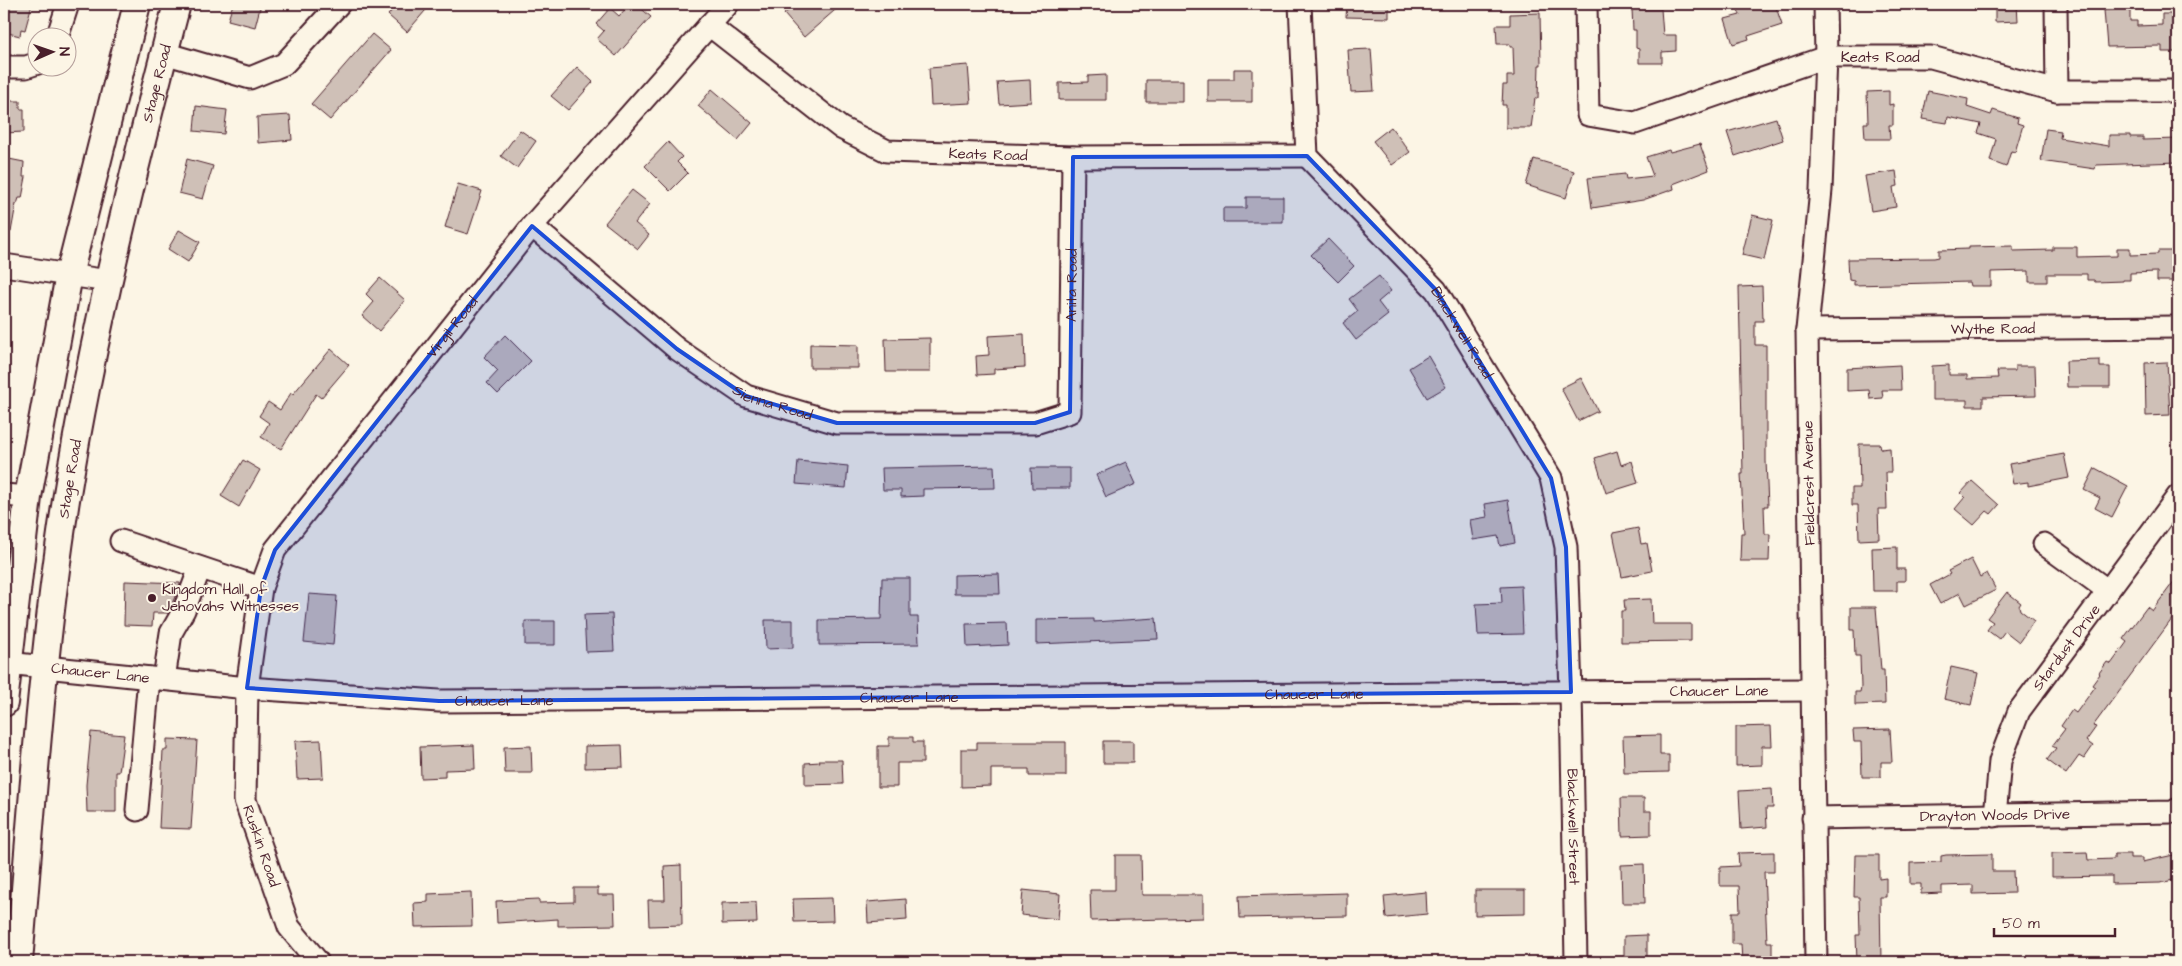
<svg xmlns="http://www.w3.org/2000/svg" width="2182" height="966" font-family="'Architects Daughter',sans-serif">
	<rect width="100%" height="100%" fill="#fcf5e5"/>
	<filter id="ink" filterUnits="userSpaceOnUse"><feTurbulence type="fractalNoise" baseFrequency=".02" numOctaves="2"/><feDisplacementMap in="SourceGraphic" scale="10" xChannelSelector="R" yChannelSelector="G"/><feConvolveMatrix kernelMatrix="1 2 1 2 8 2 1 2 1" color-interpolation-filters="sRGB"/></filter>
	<g filter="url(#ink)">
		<path fill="#cfc0b7" stroke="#4a1f2b" d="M4,4H32L25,30L21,29L20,36L4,32Z
			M233,4H261L255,27L228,20Z
			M398,4H431L407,32L388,15Z
			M630,4H636L651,17L616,56L597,39L604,31L596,24L610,8L619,16Z
			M797,4H842L804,37L784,14Z
			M1347,4H1389V18L1346,17Z
			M1736,4H1775L1782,25L1748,36L1749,39L1733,44L1725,19L1740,15Z
			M1995,4H2017L2018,21L1995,22Z
			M1632,9H1661L1663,35H1676V51L1662,52V63H1639V49L1636,48V30H1633Z
			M2130,9V21H2137V26L2162,25V14H2177L2178,52H2162V46L2107,47L2104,10Z
			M1540,13L1541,65H1539L1538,98H1535L1531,128H1506V105H1502L1503,85H1507V76H1514L1513,47H1510V44H1497L1496,25H1510V14Z
			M372,34L391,50L330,120L311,104Z
			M1371,49L1374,91L1351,92L1348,50Z
			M968,65L971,103L931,105L929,68Z
			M577,67L593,82L568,110L551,96Z
			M1234,69H1252V102H1208V79H1234Z
			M1106,75V100H1059V83L1088,82V76Z
			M1030,80L1031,102L999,104L997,82Z
			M1146,80H1183V102H1146Z
			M712,89L752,123L738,140L698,106Z
			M1889,91V105L1893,104V125H1889L1890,139H1865L1864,123H1868L1867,92Z
			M1928,91L1968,99L1967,107L1991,115L1993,110L2018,118L2017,123L2023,125L2015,152L2011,151L2006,167L1990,161L1996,139L1978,133L1981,124L1948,117L1947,123L1922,119Z
			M4,101H20V109H24V132L4,133Z
			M196,106L227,110L224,134L194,131Z
			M290,115L292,140L258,143L257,117Z
			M1776,118L1783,140L1735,156L1727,132Z
			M1391,127L1410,152L1392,165L1373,141Z
			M2046,129L2061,131L2060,138L2109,146V135H2130V137H2143V140L2178,139V162L2096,165L2095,169L2041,161Z
			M520,130L536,141L517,168L501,156Z
			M668,142L682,157L677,162L688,173L670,191L645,166Z
			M1700,144L1709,170L1673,184L1674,189L1643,200L1592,208L1588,178L1625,174L1626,179L1653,176L1646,157L1669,150L1670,152Z
			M4,158L24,162L23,177H26L22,198H19L17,204H16L11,232L4,231Z
			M187,159L213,166L203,199L179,193Z
			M1534,159L1574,171L1566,198L1526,185Z
			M1896,171L1898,186L1893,187L1896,207L1871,211L1865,176Z
			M458,184L482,191L468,234L445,227Z
			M632,190L650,204L635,223L649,235L638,249L605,223Z
			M1246,197H1283V222H1223V208H1246Z
			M1752,215L1773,220L1764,260L1742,255Z
			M179,230L200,242L188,262L168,249Z
			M1328,239L1354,266L1338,282L1311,255Z
			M2013,246V251L2053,250V247H2077V257L2117,256V248H2130V255L2158,254V251H2174V254H2178V272H2174L2175,281H2157V272L2130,273V280H2123V281L2095,282L2094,280H2087V274H2047V282H2029V271L1991,272V286H1970L1969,282L1854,285V281L1849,280L1848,259L1934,258L1939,257V250L1969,249V247Z
			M1379,276L1391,291L1378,302L1388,315L1356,340L1343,323L1358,311L1349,299Z
			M380,278L405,300L379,331L362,316L374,302L366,294Z
			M1762,286L1763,321H1755V345H1766V461L1768,506H1764L1765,534H1770L1769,561H1740L1741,533H1744L1741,474H1743L1739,287Z
			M1024,334L1025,367L994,369V374L977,375L976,356L989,355L988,336Z
			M505,335L531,361L498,394L487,383L498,371L484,357Z
			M930,338V372H886L885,339Z
			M810,344L858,345V368H810Z
			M331,349L349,365L321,398L316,394L281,449L261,437L269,423L259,416L268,402L280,410L291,393L293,394Z
			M1428,356L1446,387L1427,398L1409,368Z
			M2100,360V367H2110V387H2067L2066,361Z
			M2167,362L2170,415L2146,416L2145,363Z
			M1900,365L1901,390H1882L1883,398L1870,399L1869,390L1847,391V368Z
			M1949,365V375H1967V379L1998,378L1997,371H2015V366H2035L2036,396L1983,397V406H1967V400H1932V366Z
			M1581,378L1598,411L1578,421L1561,388Z
			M1859,444H1880L1881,449L1890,448L1891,472H1886L1887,509H1878L1879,539L1859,540L1858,505H1852V488H1860Z
			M1617,451L1621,465L1632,461L1638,483L1606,493L1595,458Z
			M2064,454L2069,478L2028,486V482L2013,484L2009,464Z
			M243,460L260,470L239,507L221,496Z
			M798,461L848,466L846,488L796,484Z
			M1126,462L1136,484L1106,497L1096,475Z
			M994,466L995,488L923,489V496L901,497V490H883L882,468Z
			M1031,468H1070V488H1032Z
			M2095,468L2128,486L2112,517L2095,508L2100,498L2084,490Z
			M1972,481L1999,505L1991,514L1987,511L1974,525L1955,509L1965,497L1961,493Z
			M1508,500L1515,543L1500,546L1498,536L1473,540L1470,520L1487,517L1485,504Z
			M1638,528L1641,544L1647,543L1652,571L1622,577L1613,533Z
			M1897,547V569H1905V581H1897V591H1873L1872,548Z
			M1971,559L1980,577L1987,573L1996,590L1966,605L1960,593L1940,604L1930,585L1950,574L1948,571Z
			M999,574L1000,594H954V575Z
			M2178,576V611L2093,726L2096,727L2086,741L2093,746L2084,759L2079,756L2066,774L2047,760L2056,748L2052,746L2065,729L2061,726L2072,710L2076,713L2095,687L2092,685L2100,674L2099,673L2107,662L2111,664L2127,642L2123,639L2147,607L2152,611Z
			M882,578H910V617H918L919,644L819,645V620L881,619Z
			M125,581L180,583V585L168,613H153L152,626L124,625Z
			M1521,586L1523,634L1478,635L1476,604L1502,603L1501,587Z
			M2007,592L2021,603L2019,606L2020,610L2034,621L2019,642L2005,631L1999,639L1987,630L1993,622L1987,618Z
			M309,594L337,596L333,645L304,642Z
			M1651,599L1652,624H1691V641L1621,642V611H1625L1624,600Z
			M1851,607H1876L1881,670H1884L1885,704L1855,705V692H1860L1861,687L1860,656H1855L1854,630H1851Z
			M612,614L614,651L586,652L584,615Z
			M1156,618L1158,639L1036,644V620L1094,619V622Z
			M765,620H793V648L766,649Z
			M525,621H555V645H525Z
			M1007,623L1008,645L967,647L966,624Z
			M1951,667L1978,673L1971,705L1944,699Z
			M1771,726L1772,746H1762V765L1736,766V727Z
			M1890,729L1892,762H1881V777H1862L1861,742H1854L1853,730Z
			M91,732L124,735L119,772H116V812H87L86,785Z
			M1660,735V755H1669V772L1624,773L1623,736Z
			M889,737H913V742H923V763H897V787H878V746H889Z
			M167,739L197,740L191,829L159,828L163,750H167Z
			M321,740L323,778L297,779L295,741Z
			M1103,741H1133V763H1103Z
			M977,742H1066V776H1029V769H991V786L961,787V749H977Z
			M474,745L475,769L445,770V777L421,778L420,747Z
			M622,745L623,767L585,768V746Z
			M531,746L532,773H505L504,747Z
			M819,760H842L843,784L805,785V763L820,762Z
			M1772,789L1773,808H1766L1767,827L1741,829L1739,791Z
			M1621,798H1644V811H1651V835L1622,836Z
			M1774,852V872H1764L1767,942H1772V961H1742L1741,944H1732V912H1740L1739,886H1720V867L1739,866L1738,853Z
			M2087,852L2088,860L2114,859V854H2130V858H2142V862L2178,854V879L2160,883L2112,884V876L2052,877V853Z
			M1992,854V871H2013L2014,893L1973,894V885L1942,886V893L1921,894V884H1910V863L1941,862V856L1946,855Z
			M1115,855H1141L1142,895H1203V918L1091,921L1090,890H1115Z
			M1855,855H1879V879L1886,878V897H1880L1881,962H1857L1856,935H1860L1859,897H1854Z
			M1644,864L1645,903H1622L1621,865Z
			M681,865L682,925L649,926L648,900H665L664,866Z
			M574,888H598V895H614L615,925L558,926V919L497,923L496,901L539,899V903L574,902Z
			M1023,890L1060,894L1058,919L1021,915Z
			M1475,890H1525V914L1475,915Z
			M471,892L472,926L415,927L414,903L428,902V894Z
			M1426,892L1427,914L1386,918L1384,896Z
			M1347,893V916L1240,918L1239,896Z
			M832,898L833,921L794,922L793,899Z
			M906,899L907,920L868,923L867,902Z
			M756,902L757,923L722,924V903Z
			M1647,935V962H1624V936Z"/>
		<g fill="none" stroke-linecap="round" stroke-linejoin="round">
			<g stroke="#4a1f2b" stroke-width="25">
				<g id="minor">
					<path id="s1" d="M1300,4L1307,156L1436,290L1551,478L1566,547L1571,692L1576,962"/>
					<path id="s2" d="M1586,4L1588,115L1635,123L1826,57H1931L2057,91H2178"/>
					<path d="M2056,4L2057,91"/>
					<path id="s3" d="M709,25L841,128L887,151L1073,157L1307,156"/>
					<path d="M57,38L68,4"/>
					<path d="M164,53L250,78L284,64L339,4"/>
					<path d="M4,67H26L38,63"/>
					<path id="s4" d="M532,226L677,349L746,396L837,423H1035L1070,412L1073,157"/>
					<path d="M4,265L108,281"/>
					<path id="s5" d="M1807,330L2178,327"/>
					<path d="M4,495L28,497"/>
					<path d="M121,541L261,588"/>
					<path d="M2044,544L2107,590"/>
					<path id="s6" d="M7,663L247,688L439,701L1811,690"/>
					<path d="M164,679L171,633L184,610L200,568"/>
					<path d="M137,810L149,678"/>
					<path id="s7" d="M1995,816L2000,761L2019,711L2178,496"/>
					<path id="s8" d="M1813,818L2173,812L2178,809"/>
					<path id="s9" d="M318,962L289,927L245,800L247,688L261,588L275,550L532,226L728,4"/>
					<path d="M1816,962L1807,330L1821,190L1826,57L1825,4"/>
				</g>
			</g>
			<g stroke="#4a1f2b" stroke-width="30">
				<g id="major">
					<path d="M4,703L28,497L69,275L137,4"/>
					<path id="s10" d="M19,962C32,808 42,653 66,500C93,333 134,168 177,4"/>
				</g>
			</g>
			<use href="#minor" stroke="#fcf5e5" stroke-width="21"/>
			<use href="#major" stroke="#fcf5e5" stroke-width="26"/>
		</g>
	</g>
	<path fill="#1d4ed8" fill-opacity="0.2" stroke="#1d4ed8" stroke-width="4" stroke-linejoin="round" d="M1307,156L1436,290L1551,478L1566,547L1571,692L439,701L247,688L261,588L275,550L532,226L677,349L746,396L837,423H1035L1070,412L1073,157Z"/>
	<circle fill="#4a1f2b" stroke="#fcf5e5" stroke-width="2" cx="152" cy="598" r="5"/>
	<g text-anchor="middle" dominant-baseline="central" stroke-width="4" stroke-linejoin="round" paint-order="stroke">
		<g font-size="15" fill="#4a1f2b" stroke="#fcf5e5">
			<text stroke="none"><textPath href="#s2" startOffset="415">Keats Road</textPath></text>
			<text stroke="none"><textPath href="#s10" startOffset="891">Stage Road</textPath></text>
			<text stroke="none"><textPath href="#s3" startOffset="320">Keats Road</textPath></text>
			<text stroke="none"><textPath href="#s4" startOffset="730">Anita Road</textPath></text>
			<text stroke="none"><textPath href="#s9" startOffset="718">Virgil Road</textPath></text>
			<text stroke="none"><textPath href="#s5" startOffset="186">Wythe Road</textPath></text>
			<text stroke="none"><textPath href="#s1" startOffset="388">Blackwell Road</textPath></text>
			<text stroke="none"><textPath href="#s4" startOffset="301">Sienna Road</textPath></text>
			<text stroke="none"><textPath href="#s10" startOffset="486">Stage Road</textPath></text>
			<text transform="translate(1809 483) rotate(-91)">Fieldcrest Avenue</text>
			<text stroke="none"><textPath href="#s7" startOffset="188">Stardust Drive</textPath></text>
			<text stroke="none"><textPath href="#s6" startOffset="94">Chaucer Lane</textPath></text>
			<text stroke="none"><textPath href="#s6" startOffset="1714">Chaucer Lane</textPath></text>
			<text stroke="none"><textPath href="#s6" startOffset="1309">Chaucer Lane</textPath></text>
			<text stroke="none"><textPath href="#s6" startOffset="904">Chaucer Lane</textPath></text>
			<text stroke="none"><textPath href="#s6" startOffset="499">Chaucer Lane</textPath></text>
			<text stroke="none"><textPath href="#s8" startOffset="182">Drayton Woods Drive</textPath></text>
			<text stroke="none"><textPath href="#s1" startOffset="909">Blackwell Street</textPath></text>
			<text transform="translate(261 846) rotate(71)">Ruskin Road</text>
		</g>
		<g font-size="15" fill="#4a1f2b" stroke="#fcf5e5" text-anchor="start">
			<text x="162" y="589">Kingdom Hall of<tspan x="162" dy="17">Jehovahs Witnesses</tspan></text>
		</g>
	</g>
	<rect width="2182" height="966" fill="none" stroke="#fcf5e5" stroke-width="20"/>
	<rect x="10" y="10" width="2162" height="946" fill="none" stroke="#4a1f2b" stroke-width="2" filter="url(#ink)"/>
	<g transform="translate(52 52) rotate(88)"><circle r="24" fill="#fcf5e5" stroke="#b59f9b"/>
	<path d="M0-4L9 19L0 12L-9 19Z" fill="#4a1f2b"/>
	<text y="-8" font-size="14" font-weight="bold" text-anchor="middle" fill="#4a1f2b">N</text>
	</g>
	<path d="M1994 928v8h121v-8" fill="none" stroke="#4a1f2b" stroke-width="2.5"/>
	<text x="2002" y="928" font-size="15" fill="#4a1f2b" stroke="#fcf5e5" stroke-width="4" paint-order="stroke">50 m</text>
</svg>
